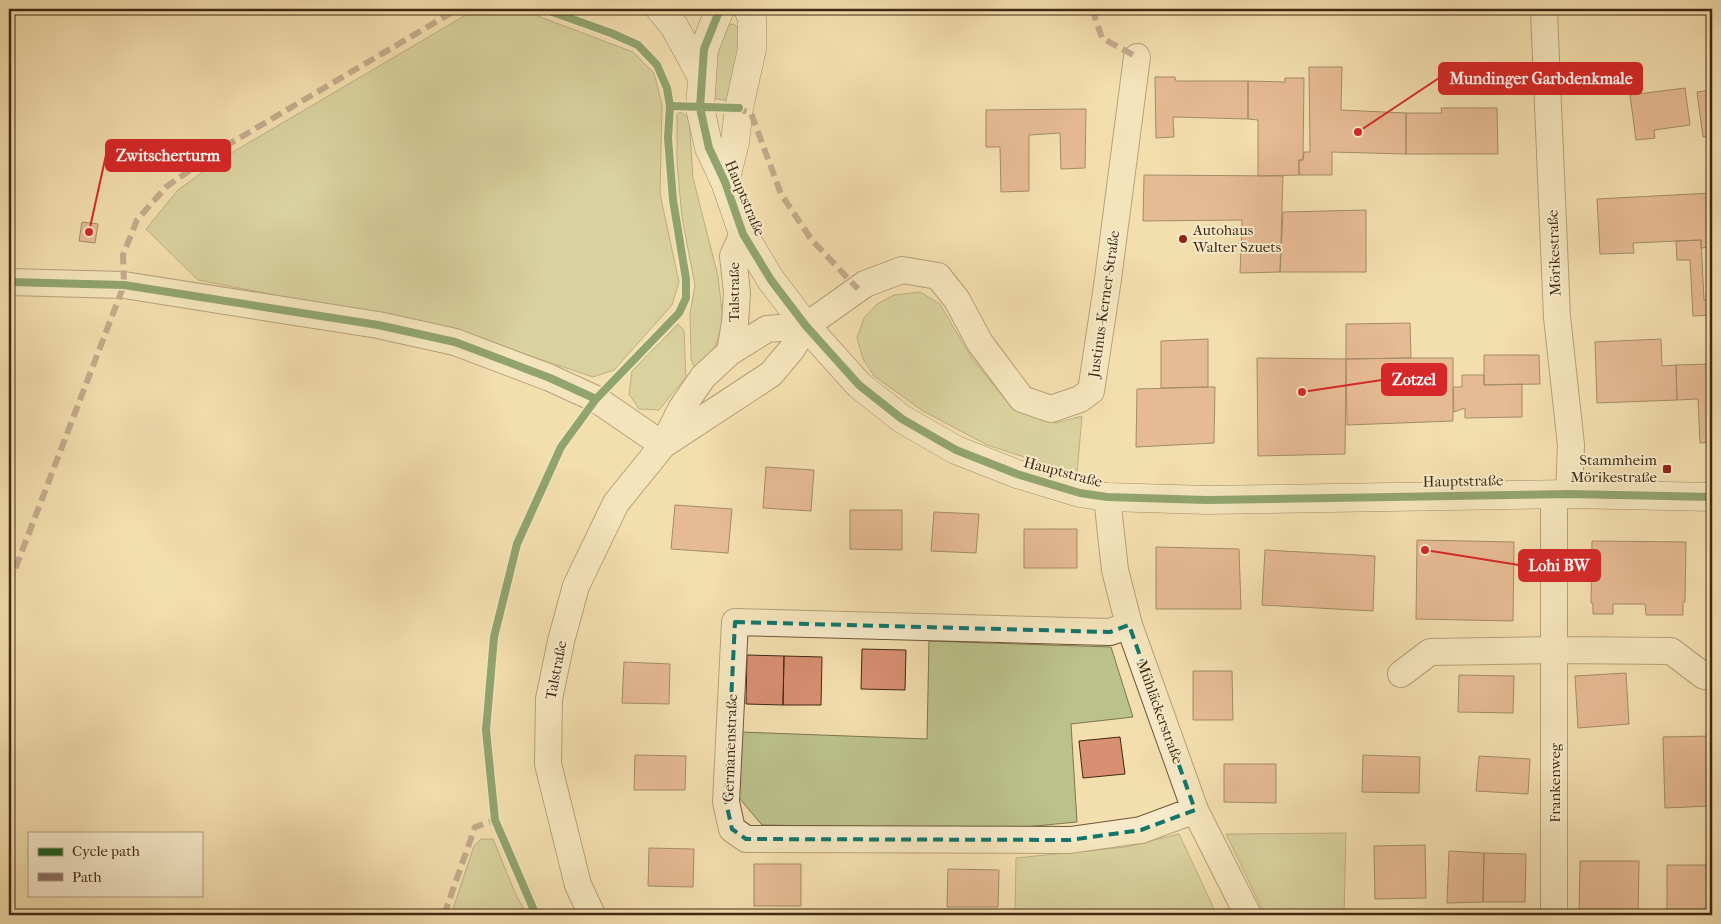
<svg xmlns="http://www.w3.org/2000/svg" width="1721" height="924" font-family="'IM FELL French Canon',serif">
	<rect width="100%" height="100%" fill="#f3deae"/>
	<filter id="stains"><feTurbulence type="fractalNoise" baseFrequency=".004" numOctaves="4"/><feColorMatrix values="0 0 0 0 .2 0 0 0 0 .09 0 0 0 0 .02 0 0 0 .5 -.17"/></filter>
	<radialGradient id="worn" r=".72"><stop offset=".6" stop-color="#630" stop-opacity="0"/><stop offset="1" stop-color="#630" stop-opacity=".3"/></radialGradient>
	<path fill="#bbc18a" stroke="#7e754e" d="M476,9H519L633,52L654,73L662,105L660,194L679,282L672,305L614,370L593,377L456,331L198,280L146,229L178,190L216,162Z
		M734,24L739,29L740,54L730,101L711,98L715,55L724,25Z
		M681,112L689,118L693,178L718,276L723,321L716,345L699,368L693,365L691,358L690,314L695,285L682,218L677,163V114Z
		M920,292L940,304L971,357L1012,408L1056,423L1082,416L1077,474L987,445L923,411L874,376L863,359L857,338L864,318L877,304L894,295Z
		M678,324L684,330L686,377L659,410L639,409L629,394L632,371Z
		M929,641L1111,647L1133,717L1071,724L1077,822L1004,829L762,825L739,798L741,732L927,739Z
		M1346,833L1344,915H1265L1226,834Z
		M1179,834L1217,915H1015L1016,858L1126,847Z
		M481,839H493L516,895L527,915H451L474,846Z"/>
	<path fill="#d88f72" stroke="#412913" d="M1309,67H1342L1341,110L1406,113V154L1332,152V175H1299V160H1303L1304,152H1310Z
		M1155,77H1175L1176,81H1248V119L1173,117L1174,137L1156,138Z
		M1285,78H1304L1303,160H1299V175L1258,176V120L1248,119V81L1285,82Z
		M1685,88L1690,125L1654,130L1655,138L1636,140L1630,95Z
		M1712,90V136L1703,137L1697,92Z
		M1441,108H1497L1498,154H1406V113H1442Z
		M1086,109L1085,168L1061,169L1060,133L1029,135V191L1001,192L1000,147H986V110Z
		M1144,175L1283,176L1280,272L1240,273L1242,220L1143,221Z
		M1712,193V247L1701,248V240L1633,243L1634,253L1600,254L1597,199Z
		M1366,210V272H1280L1283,212Z
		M82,222L98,224L95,243L79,241Z
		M1701,240L1704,300H1712V315L1693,316L1690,260H1677L1676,241Z
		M1410,323L1411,358L1346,359V324Z
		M1208,339V387L1161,388V341Z
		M1661,339L1662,366L1676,365L1677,400L1597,403L1595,342Z
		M1484,355H1539L1540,384L1484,385Z
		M1257,358L1346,359L1345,454L1258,456Z
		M1411,358H1453V421L1347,425L1346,359Z
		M1712,364V442L1700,443L1698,399L1677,400L1676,365Z
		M1462,375H1484V385L1522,384V417L1465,418V408L1454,412L1453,387H1462Z
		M1208,387H1215L1214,443L1136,447L1137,389Z
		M766,467L814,470L811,511L763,508Z
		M675,505L732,509L728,553L671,549Z
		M850,510H902V550L850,549Z
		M934,512L979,514L976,553L931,551Z
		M1024,529H1077V568H1024Z
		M1417,540L1514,542L1513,621L1416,619Z
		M1592,541L1686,542L1685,602H1683V615H1646L1645,604H1613V614H1593V603H1591Z
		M1156,547L1239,549L1241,609H1156Z
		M1265,550L1375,556L1373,611L1262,605Z
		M862,649L906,650L905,690L861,689Z
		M747,655L784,656L783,705L746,704Z
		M784,656L822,657L821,705H783Z
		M624,662L670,664L669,704L622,703Z
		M1193,671H1232L1233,720H1193Z
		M1626,673L1629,724L1578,728L1575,676Z
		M1459,675L1514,676L1513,713L1458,712Z
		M1712,736V806L1665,808L1663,737Z
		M1120,737L1125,774L1083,778L1079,741Z
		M635,755L686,756L685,790H634Z
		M1363,755L1420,757L1419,793L1362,792Z
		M1479,756L1530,759L1528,794L1476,791Z
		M1224,764H1276V803L1224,802Z
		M1425,845L1426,898L1375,899L1374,846Z
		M649,848L694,849L693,887L648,886Z
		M1449,851L1484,853L1483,902L1447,903Z
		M1484,853L1526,854L1525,902H1483Z
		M1580,861H1639L1638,915H1579Z
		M754,864H801V906H754Z
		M1667,865H1712V912H1667Z
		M948,869L999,870L998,907H947Z"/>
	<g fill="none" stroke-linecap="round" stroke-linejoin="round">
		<g stroke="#6e563a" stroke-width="28">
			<path id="street" d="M1544,12L1557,317L1571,445L1569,494
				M9,282L124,285L378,325L455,342L550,378L596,399L663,445
				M730,352L735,323L737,293L733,256L743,234
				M663,445L771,374L792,349L806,326L865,284L902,270L938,276L957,300L980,343L1022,399L1051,409L1080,399L1091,391L1108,279L1137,57
				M1554,494V915
				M1107,497L1115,570L1129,625L1195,810L1248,915
				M1129,625L1110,632L735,622L726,802L732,829L746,839L1070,840L1141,830L1195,810
				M1401,674L1430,652L1555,650L1671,651L1704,676
				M592,915L578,885L548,764L549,699L561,641L576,586L616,503L663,445L681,409L703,377L730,352L767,329L806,326"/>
		</g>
		<g stroke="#412913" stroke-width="29">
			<path id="secondary" d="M660,9L674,26L702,77
				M720,9L704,49L700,108L709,148L725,182L743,234L771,280L806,326L859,385L902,419L956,450L1017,474L1080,493L1107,497L1207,500L1569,494L1712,497
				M725,182L735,142L739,108L752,49V19L748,9"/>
		</g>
		<use href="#street" stroke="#f7eaca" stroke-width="26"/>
		<use href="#secondary" stroke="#f7eaca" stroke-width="28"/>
		<path stroke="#8d6e63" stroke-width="6" stroke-dasharray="12 6" stroke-linecap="butt" d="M1092,9L1102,38L1137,57
			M735,108L751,113L781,194L811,239L858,289
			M9,585L124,285L123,255L137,220L166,187L219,150L451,13L455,9
			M444,915L475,827L495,820"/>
		<g stroke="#f7eaca" stroke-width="11">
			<path id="cycleway" d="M720,9L704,49L700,108L709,148L725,182L743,234L771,280L806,326L859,385L902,419L956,450L1017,474L1080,493L1107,497L1207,500L1569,494L1712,497
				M670,106L739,108
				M9,282L124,285L378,325L455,342L550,378L596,399
				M536,915L495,820L486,730L494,637L517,544L561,447L596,399L679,313L686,298V279L673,200L668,138L670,106L667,88L657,65L638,45L611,33L544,9"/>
		</g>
		<use href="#cycleway" stroke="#1b5e20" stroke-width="8"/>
	</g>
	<path d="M0 0H1721V924H0ZM735,622L1110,632L1129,625L1195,810L1141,830L1070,840L746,839L732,829L726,802Z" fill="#f3deae" fill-opacity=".55" fill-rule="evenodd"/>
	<path fill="none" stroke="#0f766e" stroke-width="4" stroke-dasharray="10 6" stroke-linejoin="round" d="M735,622L1110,632L1129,625L1195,810L1141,830L1070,840L746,839L732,829L726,802Z"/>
	<g fill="#8f2418" stroke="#f7eaca" stroke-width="2">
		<circle cx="1183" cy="239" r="5"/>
		<rect x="1662" y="464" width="10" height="10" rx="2.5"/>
	</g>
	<g text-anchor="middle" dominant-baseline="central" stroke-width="4" stroke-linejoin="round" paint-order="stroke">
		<g font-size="15" fill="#412913" stroke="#f7eaca">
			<text transform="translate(745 198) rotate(67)">Hauptstraße</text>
			<text transform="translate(1554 253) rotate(-92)">Mörikestraße</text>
			<text transform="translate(734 292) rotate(-90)">Talstraße</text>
			<text transform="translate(1104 304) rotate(-82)">Justinus-Kerner-Straße</text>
			<text transform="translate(1063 472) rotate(15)">Hauptstraße</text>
			<text transform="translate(1463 481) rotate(-1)">Hauptstraße</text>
			<text transform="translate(556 670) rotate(-79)">Talstraße</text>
			<text transform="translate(1160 712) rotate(70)">Mühläckerstraße</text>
			<text transform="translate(730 748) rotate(-88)">Germanenstraße</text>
			<text transform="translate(1555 783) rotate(-90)">Frankenweg</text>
		</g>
		<g font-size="15" fill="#412913" stroke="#f7eaca" text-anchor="start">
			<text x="1193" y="230">Autohaus<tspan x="1193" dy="17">Walter Szuets</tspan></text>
			<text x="1657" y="460" text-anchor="end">Stammheim<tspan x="1657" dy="17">Mörikestraße</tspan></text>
		</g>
	</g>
	<path fill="none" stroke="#d62828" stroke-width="2" d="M1358 132L1439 78M89 232L106 155M1302 392L1382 380M1425 550L1519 565"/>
	<g fill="#d62828" stroke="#f7eaca" stroke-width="2">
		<circle cx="1358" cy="132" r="5"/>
		<circle cx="89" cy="232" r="5"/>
		<circle cx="1302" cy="392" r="5"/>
		<circle cx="1425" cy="550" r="5"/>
	</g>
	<g fill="#d62828" stroke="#d62828" stroke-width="2">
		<rect x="1439" y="63" width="203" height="31" rx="5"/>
		<rect x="106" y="140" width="124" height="31" rx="5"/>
		<rect x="1382" y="364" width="64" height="31" rx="5"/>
		<rect x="1519" y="550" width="81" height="31" rx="5"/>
	</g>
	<g font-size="16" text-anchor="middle" font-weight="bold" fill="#fff">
		<text x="1541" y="84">Mundinger Garbdenkmale</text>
		<text x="168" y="161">Zwitscherturm</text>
		<text x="1414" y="385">Zotzel</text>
		<text x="1559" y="571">Lohi BW</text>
	</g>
	<rect width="1721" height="924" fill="none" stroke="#f3deae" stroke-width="30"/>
	<rect x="10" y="10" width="1701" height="904" fill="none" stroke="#412913" stroke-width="2.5"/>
	<rect x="15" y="15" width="1691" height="894" fill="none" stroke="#412913"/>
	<rect x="28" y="832" width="175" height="65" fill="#f7eaca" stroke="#ae9d81"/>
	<rect x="38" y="848" width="25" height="8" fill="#1b5e20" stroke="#ae9d81"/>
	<text x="72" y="856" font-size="15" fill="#412913">Cycle path</text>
	<rect x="38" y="873" width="25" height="8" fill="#8d6e63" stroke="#ae9d81"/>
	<text x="72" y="882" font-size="15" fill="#412913">Path</text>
	<rect width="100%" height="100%" filter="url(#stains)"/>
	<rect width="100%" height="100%" fill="url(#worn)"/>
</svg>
